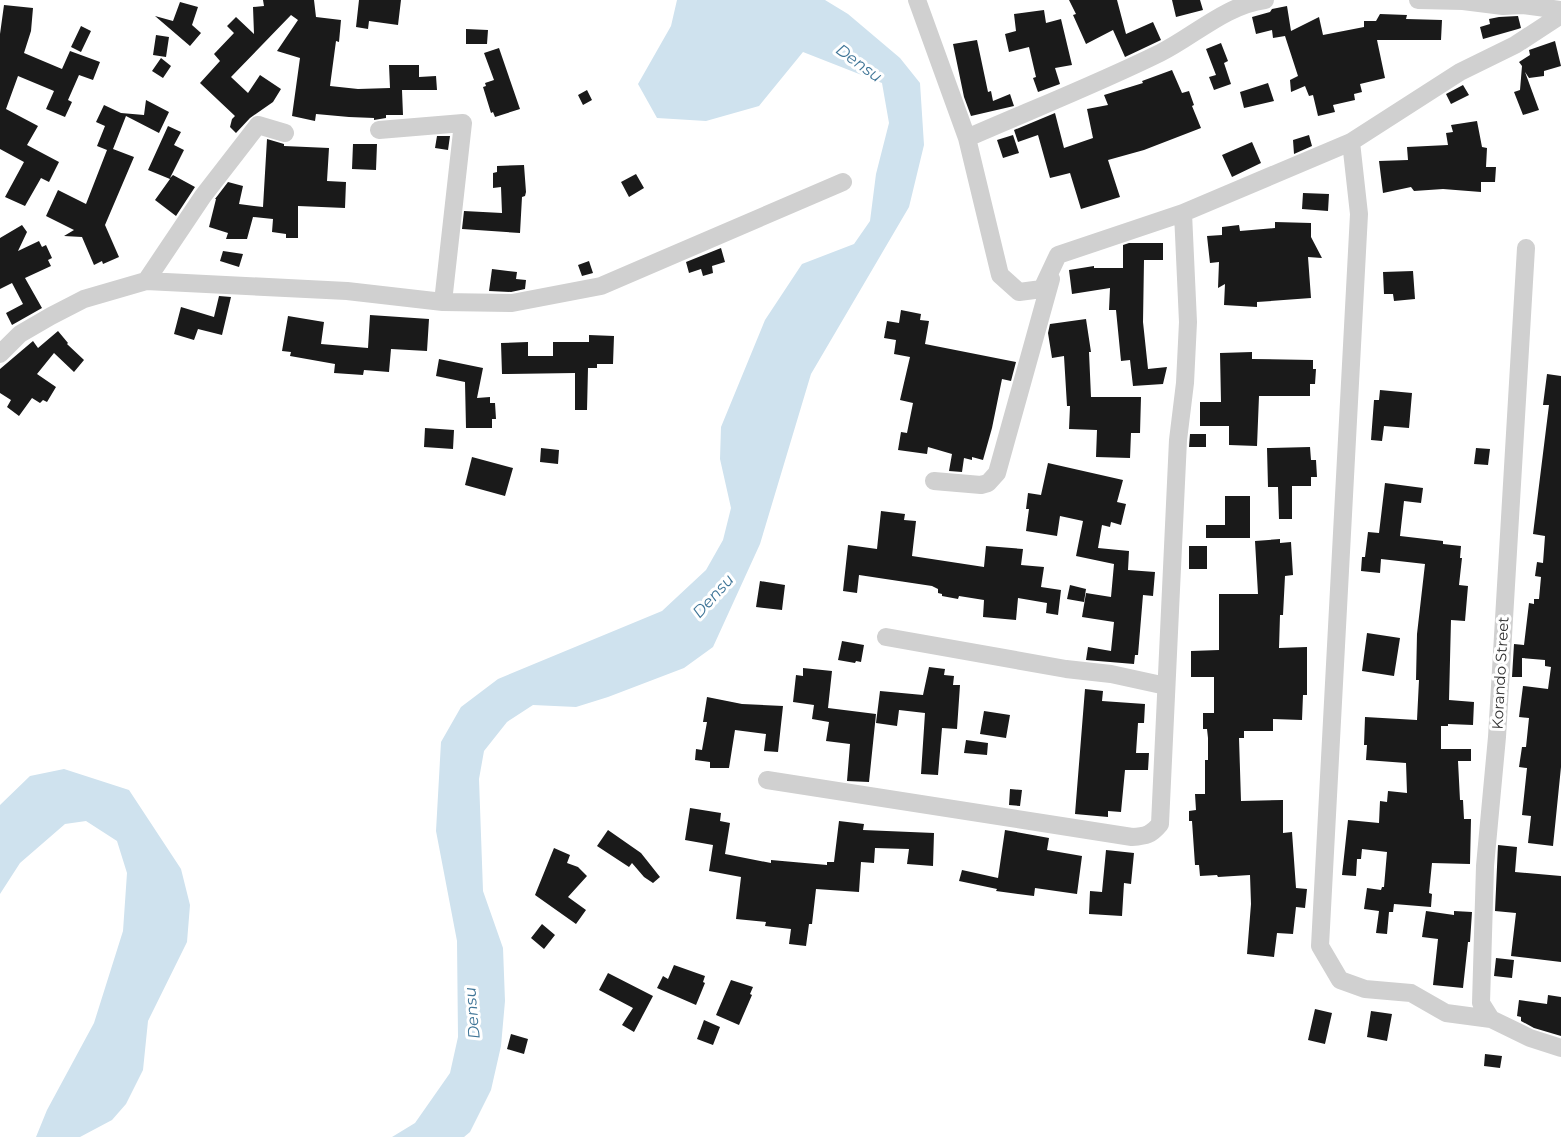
<svg xmlns="http://www.w3.org/2000/svg" width="1561" height="1137" font-family="Montserrat,sans-serif">
	<rect width="100%" height="100%" fill="#fff"/>
	<path fill="#cfe2ee" d="M677,0H825L848,14L900,58L920,83L924,145L909,207L811,374L760,544L713,647L684,668L608,697L576,707L533,705L507,722L484,751L479,779L483,891L503,948L505,1001L501,1046L491,1090L470,1132L464,1137H392L415,1123L450,1073L458,1037L457,941L436,831L441,742L461,707L498,679L662,611L706,570L723,540L731,508L720,459L721,427L765,320L802,264L854,244L870,221L876,174L889,123L882,83L803,52L759,106L706,121L657,118L638,84L671,26Z
		M64,769L129,790L181,869L190,905L187,942L148,1021L143,1070L126,1104L112,1120L80,1137H36L47,1110L94,1023L123,931L127,873L117,841L86,821L65,824L20,863L0,894V805L30,776Z"/>
	<path fill="#1a1a1a" d="M263,0H314L316,17L341,20L339,42L336,41L330,86L358,89L390,88L389,65H419V77L436,76L437,90H402L403,115H386V118L374,120V118L349,117L316,114L315,121L292,116L300,58L277,51L298,20L291,15L231,77L248,93L260,75L281,89L273,102L250,118L236,133L230,127L232,119L235,116L200,83L220,61L214,54L234,33L227,26L236,17L254,34L253,7L264,6Z
		M359,0H401L398,25L369,21L368,29L356,27Z
		M1069,0H1117L1126,34L1153,22L1161,40L1125,57L1113,30L1086,44L1073,15L1076,14Z
		M1172,0H1200L1203,10L1176,17Z
		M180,2L198,7L192,25L201,33L190,46L155,16L173,21Z
		M4,5L33,8L31,31L24,53L62,69L70,51L100,62L93,80L79,75L68,100L72,102L65,117L46,109L54,91L18,76L6,109L38,126L27,145L59,162L49,182L41,178L25,206L5,197L24,162L0,149V34Z
		M1287,6L1291,31L1319,17L1323,35L1364,27V21H1376L1380,14L1407,15L1406,19L1442,20L1441,40H1377L1385,78L1360,84L1362,92L1354,94L1355,100L1333,105L1335,112L1318,116L1313,95L1309,96L1305,86L1291,92L1290,80L1298,76L1285,36L1273,38L1272,30L1256,34L1252,17L1270,12L1272,9Z
		M1044,10L1046,23L1061,19L1072,65L1055,68L1060,84L1038,92L1033,78L1036,77L1029,47L1009,52L1005,34L1016,31L1014,14Z
		M1518,16L1521,28L1518,29L1483,39L1480,27L1490,24L1489,19L1499,17Z
		M81,26L91,31L81,52L71,47Z
		M466,29L488,30L487,44H466Z
		M156,35L169,37L166,57L153,55Z
		M977,40L988,92L991,91L993,101L1010,94L1014,106L971,116L964,97L953,44Z
		M1555,41L1561,66L1544,71V76L1529,78L1525,72L1539,110L1523,115L1514,92L1520,90L1522,66L1519,62L1530,55L1529,50Z
		M1221,43L1228,61L1224,63L1231,84L1214,90L1209,77L1216,75L1206,49Z
		M499,48L520,109L495,117L493,112L491,113L483,87L486,86L485,83L494,80L484,53Z
		M161,58L171,66L163,78L152,71Z
		M1172,70L1182,93L1189,91L1194,105L1192,106L1201,128L1144,150L1108,160L1120,197L1081,209L1070,173L1050,178L1038,135L1018,142L1014,130L1055,113L1064,148L1093,138L1087,109L1108,105L1104,95L1143,83L1142,81Z
		M1268,83L1274,101L1244,108L1240,92Z
		M1463,85L1469,95L1451,104L1446,94Z
		M587,90L592,100L583,105L578,95Z
		M146,100L169,112L159,133L126,116L113,149L134,157L105,225L119,257L103,264L102,261L94,265L82,237L64,236L74,230L46,216L58,190L86,204L107,150L97,146L105,126L96,122L104,105L121,113L144,115Z
		M1477,121L1482,147L1487,148L1486,167H1496L1495,182H1481V192L1443,189L1414,191L1411,187L1383,193L1379,161L1408,160L1407,147L1448,145L1446,133L1453,132L1451,125Z
		M168,126L181,132L174,145L184,150L170,178L173,175L195,187L176,216L155,200L170,179L148,170Z
		M1013,135L1019,153L1003,158L997,140Z
		M1309,135L1312,146L1294,154L1293,140Z
		M437,136H450L448,150L435,148Z
		M267,139L284,144V146L329,148L327,181L346,182L345,208L298,206V238H286V234L272,232L273,219L253,217L247,239H226L228,233L209,227L216,199H215L228,182L243,186L239,204L263,207Z
		M1252,142L1261,163L1232,177L1222,155Z
		M353,144H377L376,170L352,169Z
		M524,165L526,192L525,196L522,197L520,233L462,229L464,211L502,213L501,187L493,188V173L497,172V166Z
		M636,174L644,188L629,197L621,182Z
		M1303,193L1329,194L1328,211L1302,209Z
		M1275,222L1311,223V237L1322,258L1308,257L1311,298L1257,302V307L1224,305L1225,284L1218,288L1219,262L1210,263L1207,236L1222,235V227L1239,225L1240,231L1275,228Z
		M22,225L27,232L18,251L39,241L42,247L46,245L52,258L48,260L51,266L25,278L42,308L12,325L6,313L23,304L12,283L0,289V238Z
		M1129,243H1163V260H1144L1143,322L1148,369L1167,367L1163,384L1133,386L1130,360L1121,361L1116,310H1109L1110,288L1072,294L1069,270L1094,266V268H1123V245Z
		M721,248L725,262L712,266L713,273L703,276L701,269L689,273L686,262Z
		M223,251L243,254L239,267L220,261Z
		M589,261L593,273L582,276L578,265Z
		M492,269L517,272L516,279L526,280L525,289L511,292L489,291Z
		M1413,271L1415,299L1394,301L1393,294H1384L1383,272Z
		M219,296L231,297L222,335L198,329L194,340L174,334L181,307L214,317Z
		M901,310L921,314L920,320L929,321L925,344L1016,362L1011,381L1002,379L992,428L983,460L972,457V460L964,458L962,472L949,471L952,454L928,447L927,454L898,450L901,432L907,433L913,403L900,400L910,357L894,354L896,340L884,338L887,321L899,323Z
		M370,315L429,319L427,351L391,349L389,372L364,370L363,375L334,373L335,364L290,356L291,352L282,351L288,316L324,322L321,344L368,348Z
		M1086,319L1091,352H1089L1091,397H1141L1140,433H1131L1130,458L1096,457L1097,430L1069,429L1070,406H1067L1064,356L1052,358L1048,333L1050,324Z
		M58,331L68,343L67,344L84,360L74,372L54,353L37,374L56,387L47,402L43,400L40,403L32,398L19,416L7,407L11,400L0,393V369L33,341L38,348Z
		M589,335L614,336L613,364H597V368H588L587,410H575V373L502,374L501,343L528,342V356H553V342H589Z
		M1252,352V359L1313,360V369H1316L1315,384H1310V396H1259L1257,446L1229,445V426H1200V402H1221L1220,353Z
		M439,359L483,368L477,398L490,397V403H495L496,419H492V428H466L465,382L436,376Z
		M1547,374L1561,376V767L1553,846L1528,843L1531,816L1522,815L1527,768L1519,767L1522,747H1526L1529,718L1519,717L1523,686L1548,689L1551,667L1545,666V660L1522,658V677H1512L1514,644L1524,645L1529,603L1534,604V599H1539L1541,577L1535,576L1537,562L1543,563L1545,536L1533,534L1549,405H1543Z
		M1380,390L1412,393L1409,428L1384,426L1382,441L1371,440L1374,400H1379Z
		M425,428L454,430L453,449L424,447Z
		M1190,434H1206V447H1189Z
		M1310,447L1311,460H1316L1317,477H1311V486H1292V519H1279L1278,487H1268L1267,448Z
		M541,448L559,450L558,464L540,462Z
		M1476,448L1490,449L1488,465L1474,464Z
		M472,457L513,468L505,496L465,485Z
		M1048,463L1123,480L1117,502L1126,504L1121,525L1111,522L1110,527L1102,525L1098,548L1129,551L1128,570L1155,572L1153,596L1143,595L1138,655H1135L1134,664L1086,660L1088,647L1111,651L1114,622L1082,617L1086,593L1111,597L1114,564L1076,556L1083,521L1060,516L1057,536L1026,531L1029,509H1026L1028,493L1041,495Z
		M1385,483L1423,488L1421,503L1404,501L1400,536L1443,541V544L1461,546L1460,558H1462L1459,585L1468,586L1465,621L1451,620L1449,700L1474,702L1473,725L1448,724V726H1441V749H1471V761H1458L1460,800H1463L1464,819H1471L1470,864L1432,863L1429,893L1432,894L1431,907L1394,904L1393,912H1389L1387,934L1376,933L1379,911L1364,909L1367,888L1381,890L1382,887H1384L1387,852L1362,849L1361,859H1357L1356,876L1342,875L1348,820L1379,823L1380,801L1387,802L1388,791L1407,793L1406,763L1366,760L1367,745H1364L1365,717L1417,720L1419,680H1416L1417,634L1425,564L1381,559L1380,573L1361,571L1362,557H1365L1368,532L1379,533Z
		M1225,496H1250V538H1206V525H1225Z
		M881,511L905,514L904,520L916,521L912,556L984,567L986,546L1023,549L1021,565L1044,567L1041,587L1061,590L1058,615L1046,613L1047,603L1018,598L1016,620L983,617L984,600L959,596L958,599L942,596V594L938,593V589L932,586L859,575L857,593L843,591L848,545L877,549Z
		M1280,539V543L1291,542L1293,575L1285,576L1283,615H1280L1279,648L1307,647V695H1303L1302,720L1273,719V731H1244V738H1239L1241,801L1283,800V833L1292,832L1296,888L1307,889L1305,908L1296,907L1293,934L1277,933L1274,957L1247,954L1251,904L1250,875L1218,877L1217,875L1200,876L1199,865H1195L1192,821H1189V811L1196,810L1195,794H1205V760H1208V738L1207,729H1203V713H1214V677H1191V651L1219,650V594H1258L1255,541Z
		M1189,546H1207V569H1189Z
		M760,581L785,585L782,610L756,607Z
		M1070,585L1086,589L1084,602L1067,599Z
		M1367,633L1400,638L1394,676L1362,671Z
		M842,641L864,645L861,662L856,661L855,663L838,660Z
		M929,667L945,669L944,675L954,676L953,685H960L957,729L942,728L938,775L921,774L925,713L899,710L897,726L876,723L880,691L923,695Z
		M803,668L832,671L828,708L876,714L869,782L847,781L850,744L826,741L829,722L812,719L814,705L793,702L796,675L803,676Z
		M1085,689L1103,691L1102,701L1145,704L1144,723H1138L1136,753H1149L1148,770H1125L1121,812L1108,811V817L1075,814Z
		M707,697L742,704L783,706L778,752L764,751L766,734L735,730L729,768H710V762L695,760L696,749L702,750L707,722H703Z
		M984,711L1010,715L1006,738L980,734Z
		M966,740L988,743L987,755L964,753Z
		M1010,789L1022,790L1020,806L1009,805Z
		M690,808L721,813L720,821L730,823L725,854L771,863V860L827,865V862H834L839,821L864,824L863,830L934,833L933,866L907,864L909,849L875,848L874,863L861,862L859,892L816,889L812,924H809L806,946L789,944L791,929L765,926L766,922L736,919L741,877L709,871L713,845L685,840Z
		M608,830L641,853L660,877L653,883L644,877L632,863L629,867L597,846Z
		M1005,830L1049,838L1047,850L1082,856L1077,894L1035,888L1034,896L996,891L997,889L959,881L962,870L998,878Z
		M1498,845L1517,847L1515,872L1561,876V962L1511,956L1516,913L1495,911Z
		M554,848L570,855L567,863L578,867L587,876L568,897L586,910L576,924L535,895Z
		M1106,850L1134,853L1131,884L1124,883L1122,916L1089,914L1090,891L1102,892Z
		M1426,911L1454,915V911L1472,912L1470,942H1468L1463,988L1433,985L1438,939L1422,937Z
		M542,924L555,935L544,949L531,938Z
		M1496,958L1514,960L1512,978L1494,976Z
		M674,965L705,976L703,982L705,983L696,1005L657,988L663,976L668,979Z
		M608,973L653,996L634,1032L622,1025L633,1008L599,990Z
		M731,980L753,987L750,994L752,995L739,1025L716,1015Z
		M1548,995L1561,997V1036L1534,1028L1521,1021V1017L1517,1016L1519,1000L1547,1004Z
		M1315,1009L1332,1013L1325,1044L1308,1040Z
		M1371,1011L1392,1014L1387,1041L1367,1037Z
		M704,1020L720,1027L713,1045L697,1039Z
		M511,1034L528,1039L524,1054L507,1049Z
		M1485,1054L1502,1056L1500,1068L1484,1066Z"/>
	<g fill="none" stroke-linecap="round" stroke-linejoin="round">
		<path stroke="#d0d0d0" stroke-width="18" d="M917,0L967,138L1000,275L1019,292L1042,289L1058,255L1183,213L1351,142L1460,72L1515,45L1561,15
			M1418,0L1463,1L1503,6L1522,5L1561,10
			M379,130L463,123L443,302
			M967,138C1031,110 1097,84 1160,53C1194,36 1226,5 1265,0
			M1351,142L1359,214L1320,946L1340,980L1365,989L1411,993L1446,1013L1491,1019
			M1526,248L1497,737L1485,866L1481,1003L1491,1019L1530,1038L1561,1048
			M146,281L203,196L258,125L285,133
			M0,354L20,334L51,316L84,299L146,281L347,291L443,302L512,303L601,286L843,182
			M934,481L981,485L988,483L997,473L1051,279
			M886,637L1066,669L1111,674L1166,686
			M767,780L1132,837C1146,836 1151,835 1160,824L1178,440L1185,383L1188,322L1183,213"/>
	</g>
	<g text-anchor="middle" dominant-baseline="central" stroke-width="6" stroke-linejoin="round" paint-order="stroke">
		<g font-size="15" fill="#333" stroke="#fff">
			<text transform="translate(1500 673) rotate(-87)">Korando Street</text>
		</g>
		<g font-size="16" font-style="italic" fill="#3f7597" stroke="#fff">
			<text transform="translate(859 63) rotate(36)">Densu</text>
			<text transform="translate(713 596) rotate(-48)">Densu</text>
			<text transform="translate(472 1013) rotate(-95)">Densu</text>
		</g>
	</g>
</svg>
